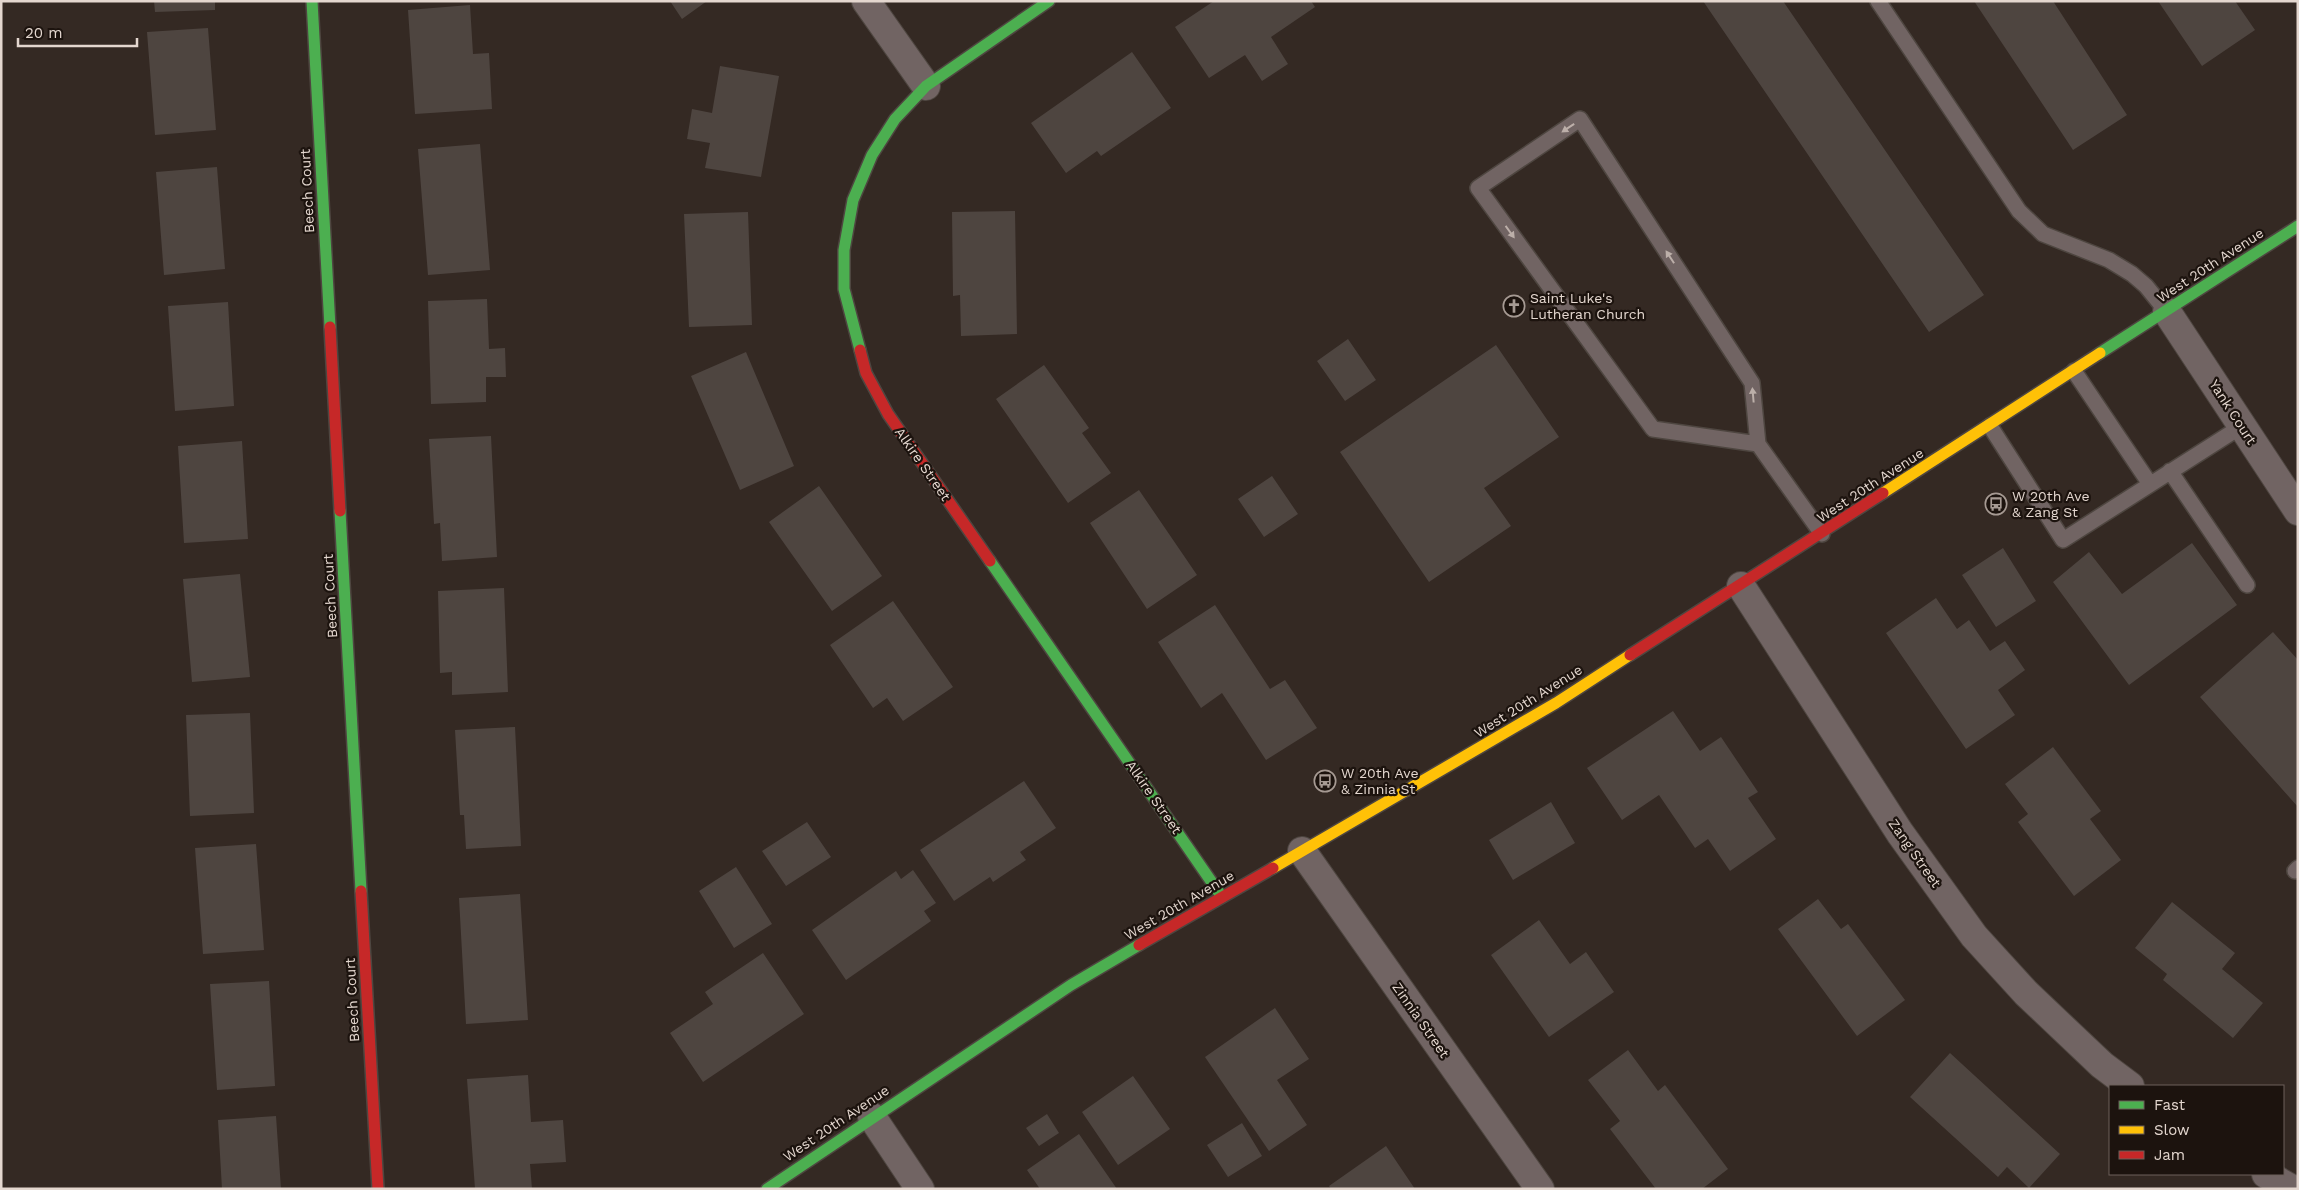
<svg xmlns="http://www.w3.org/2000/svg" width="2299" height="1190" font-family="'Work Sans',sans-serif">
	<rect width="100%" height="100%" fill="#342923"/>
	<path fill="#4e4540" d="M154,1H215V10L155,12Z
		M670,1H707L682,19Z
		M1214,1H1311L1315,7L1271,37L1288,64L1262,81L1245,55L1209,78L1175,27Z
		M1703,1H1783L1984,295L1929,332Z
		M1974,1H2053L2127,115L2073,150Z
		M2158,1H2235L2255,30L2202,66Z
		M470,5L473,54L489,53L492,109L415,114L408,10Z
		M208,28L216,130L155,135L147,32Z
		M1132,52L1171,108L1101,156L1097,151L1066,173L1031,123Z
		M720,66L779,76L761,177L705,168L710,143L687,139L692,109L712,113Z
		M480,144L490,270L428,275L418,149Z
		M217,167L225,269L164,275L156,172Z
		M1015,211L1017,334L961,336L960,295L953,296L952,212Z
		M748,212L752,325L689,327L684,214Z
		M487,299L489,349L505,348L506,377H486V402L431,404L428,301Z
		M228,302L234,406L175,411L168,306Z
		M1348,339L1376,380L1345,401L1317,361Z
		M1496,345L1559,437L1484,488L1511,526L1429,582L1340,452Z
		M746,352L794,466L740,490L691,376Z
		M1044,365L1089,428L1082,433L1111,473L1068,503L996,399Z
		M491,436L497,557L442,561L440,523L434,524L429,439Z
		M242,441L248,539L184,543L178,446Z
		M1272,476L1298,514L1264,537L1238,499Z
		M819,486L882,576L832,611L769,522Z
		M1139,490L1197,575L1147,609L1090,523Z
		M2192,543L2237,605L2129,685L2053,582L2089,552L2122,594Z
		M2003,548L2036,601L1996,627L1962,575Z
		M240,574L250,677L192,682L183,579Z
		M504,588L508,692L452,695V672L440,673L438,591Z
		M1936,598L1957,629L1969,620L1990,651L2005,641L2025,670L1998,690L2015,715L1966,749L1886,633Z
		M893,601L953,687L903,721L887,698L873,708L830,645Z
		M1215,605L1270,689L1285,680L1317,728L1266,760L1222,693L1201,708L1158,642Z
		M2273,632L2298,660V807L2200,697Z
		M1673,711L1700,751L1721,737L1758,792L1748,798L1776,839L1730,871L1708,839L1695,848L1659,795L1622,820L1587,768Z
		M250,713L254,813L190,816L186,715Z
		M515,727L521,846L466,849L464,815H460L455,730Z
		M2053,747L2101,811L2090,819L2121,860L2074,896L2018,822L2028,814L2005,784Z
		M1024,781L1056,828L1020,852L1026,860L993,882L990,877L954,901L920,850Z
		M1551,802L1575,843L1513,880L1489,840Z
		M807,822L831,857L786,886L762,851Z
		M256,844L264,950L203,954L195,848Z
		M736,867L772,924L734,948L699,891Z
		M913,870L936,903L924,911L931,921L846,980L812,930L896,871L901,879Z
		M520,894L528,1020L466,1024L459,898Z
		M1818,899L1841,929L1848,924L1905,1000L1857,1036L1778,929Z
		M2172,902L2235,953L2222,969L2263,1003L2233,1038L2163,980L2167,974L2135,948Z
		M1539,920L1570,964L1586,952L1614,992L1549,1037L1491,955Z
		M763,953L804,1014L703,1082L670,1033L713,1004L705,992Z
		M269,981L275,1086L217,1090L210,984Z
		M1275,1008L1309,1059L1277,1080L1307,1125L1269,1151L1205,1057Z
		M1628,1050L1658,1091L1665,1085L1728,1169L1702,1189H1656L1610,1129L1620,1121L1588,1080Z
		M1950,1053L2060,1154L2029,1188L2007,1167L1998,1177L1910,1097Z
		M528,1075L531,1122L563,1120L566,1162L530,1164L532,1189H475L467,1079Z
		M1133,1076L1170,1129L1118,1165L1082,1112Z
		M1047,1114L1059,1133L1039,1146L1026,1128Z
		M276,1116L281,1189H222L218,1120Z
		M1242,1123L1262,1156L1228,1177L1207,1145Z
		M1079,1134L1117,1189H1040L1027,1170Z
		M1386,1146L1415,1189H1331L1329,1186Z"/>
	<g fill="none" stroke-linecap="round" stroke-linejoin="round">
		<g stroke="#4e4640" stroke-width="18">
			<path id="lane" d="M1878,1L2019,211L2043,234L2109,260L2132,274L2146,286L2167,312
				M2074,371L2150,484
				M1990,426L2063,540L2242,426
				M1758,444L1653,429L1478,188L1580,119L1752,383L1758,444L1822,534
				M2170,471L2247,585
				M2295,871L2298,868"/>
		</g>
		<g stroke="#4e4640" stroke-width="30">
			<path id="street" d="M866,1L926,86
				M2167,312L2298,511
				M1741,586L1900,833L1974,936L2026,993L2102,1065L2130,1086
				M1302,851L1540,1189
				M872,1117L920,1189
				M2266,1174L2292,1189"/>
		</g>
		<g stroke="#4e4640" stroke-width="14">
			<path id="fast" d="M312,1L330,327
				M860,350L844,289V250L853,200L872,155L895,119L926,86L1049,1
				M2100,353L2298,226
				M340,511L361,891
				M990,561L1222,897
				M767,1189L1071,985L1139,945"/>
		</g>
		<g stroke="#4e4640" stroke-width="14">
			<path id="slow" d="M1883,493L2100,353
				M1273,868L1556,703L1630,655"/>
		</g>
		<g stroke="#4e4640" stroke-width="14">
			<path id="jam" d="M330,327L340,511
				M860,350L866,373L888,414L990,561
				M1630,655L1883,493
				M361,891L378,1189
				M1139,945L1273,868"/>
		</g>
		<use href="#lane" stroke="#716463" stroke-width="15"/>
		<use href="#street" stroke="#716463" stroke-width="28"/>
		<use href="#fast" stroke="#4caf50" stroke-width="11"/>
		<use href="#slow" stroke="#ffc107" stroke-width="11"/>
		<use href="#jam" stroke="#c62828" stroke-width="11"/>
	</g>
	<defs><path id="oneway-solid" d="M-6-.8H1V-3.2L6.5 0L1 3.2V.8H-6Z" transform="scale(1.25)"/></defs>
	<g fill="#bcafa9">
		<use href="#oneway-solid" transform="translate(1568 128) rotate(146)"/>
		<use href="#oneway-solid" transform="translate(1510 232) rotate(54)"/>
		<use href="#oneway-solid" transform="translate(1670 257) rotate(-123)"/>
		<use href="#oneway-solid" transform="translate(1753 395) rotate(-95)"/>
	</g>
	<defs>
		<g id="church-ring" transform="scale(1.125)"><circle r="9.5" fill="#1c130e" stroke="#a69a93" stroke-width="1.5"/><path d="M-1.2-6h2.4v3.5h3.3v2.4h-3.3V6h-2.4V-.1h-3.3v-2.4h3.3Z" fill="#a69a93"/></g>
		<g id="bus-ring" transform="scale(1.125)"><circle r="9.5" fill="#1c130e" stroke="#a69a93" stroke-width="1.5"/><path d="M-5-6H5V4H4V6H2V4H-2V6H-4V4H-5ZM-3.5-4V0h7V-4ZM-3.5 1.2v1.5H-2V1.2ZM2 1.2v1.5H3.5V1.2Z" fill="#a69a93"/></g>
	</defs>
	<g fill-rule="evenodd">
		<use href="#church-ring" x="1514" y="306"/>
		<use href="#bus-ring" x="1996" y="504"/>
		<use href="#bus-ring" x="1325" y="781"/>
	</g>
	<g text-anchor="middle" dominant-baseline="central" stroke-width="4.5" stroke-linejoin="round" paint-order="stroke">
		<g font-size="14" fill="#e4d7cf" stroke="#1c130e">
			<text transform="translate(307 191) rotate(-93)">Beech Court</text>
			<text transform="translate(2210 265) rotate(-33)">West 20th Avenue</text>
			<text transform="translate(2233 412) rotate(57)">Yank Court</text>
			<text transform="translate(923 464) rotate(55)">Alkire Street</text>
			<text transform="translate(1870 485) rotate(-33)">West 20th Avenue</text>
			<text transform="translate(330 596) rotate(-93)">Beech Court</text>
			<text transform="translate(1528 701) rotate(-32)">West 20th Avenue</text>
			<text transform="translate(1154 797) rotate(55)">Alkire Street</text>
			<text transform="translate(1915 853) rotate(55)">Zang Street</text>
			<text transform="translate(1179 905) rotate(-30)">West 20th Avenue</text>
			<text transform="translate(352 1000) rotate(-93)">Beech Court</text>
			<text transform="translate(1421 1020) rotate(55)">Zinnia Street</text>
			<text transform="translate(836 1123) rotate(-34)">West 20th Avenue</text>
		</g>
		<g font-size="14" fill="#e4d7cf" stroke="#1c130e" text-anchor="start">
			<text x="1530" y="298">Saint Luke's<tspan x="1530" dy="16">Lutheran Church</tspan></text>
			<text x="2012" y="496">W 20th Ave<tspan x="2012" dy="16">&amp; Zang St</tspan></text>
			<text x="1341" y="773">W 20th Ave<tspan x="1341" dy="16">&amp; Zinnia St</tspan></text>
		</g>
	</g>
	<rect width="2299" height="1190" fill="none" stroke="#e4d7cf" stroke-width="5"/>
	<rect x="2109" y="1085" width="175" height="90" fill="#1c130e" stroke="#6c615b"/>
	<rect x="2119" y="1101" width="25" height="8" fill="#4caf50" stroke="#6c615b"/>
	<text x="2154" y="1110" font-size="15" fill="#e4d7cf">Fast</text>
	<rect x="2119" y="1126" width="25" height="8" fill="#ffc107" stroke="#6c615b"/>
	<text x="2154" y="1135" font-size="15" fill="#e4d7cf">Slow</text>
	<rect x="2119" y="1151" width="25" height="8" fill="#c62828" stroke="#6c615b"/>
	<text x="2154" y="1160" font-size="15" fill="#e4d7cf">Jam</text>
	<path d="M18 38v8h119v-8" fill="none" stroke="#e4d7cf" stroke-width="2.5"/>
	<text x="25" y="38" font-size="15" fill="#e4d7cf" stroke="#1c130e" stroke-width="4" paint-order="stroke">20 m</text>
</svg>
